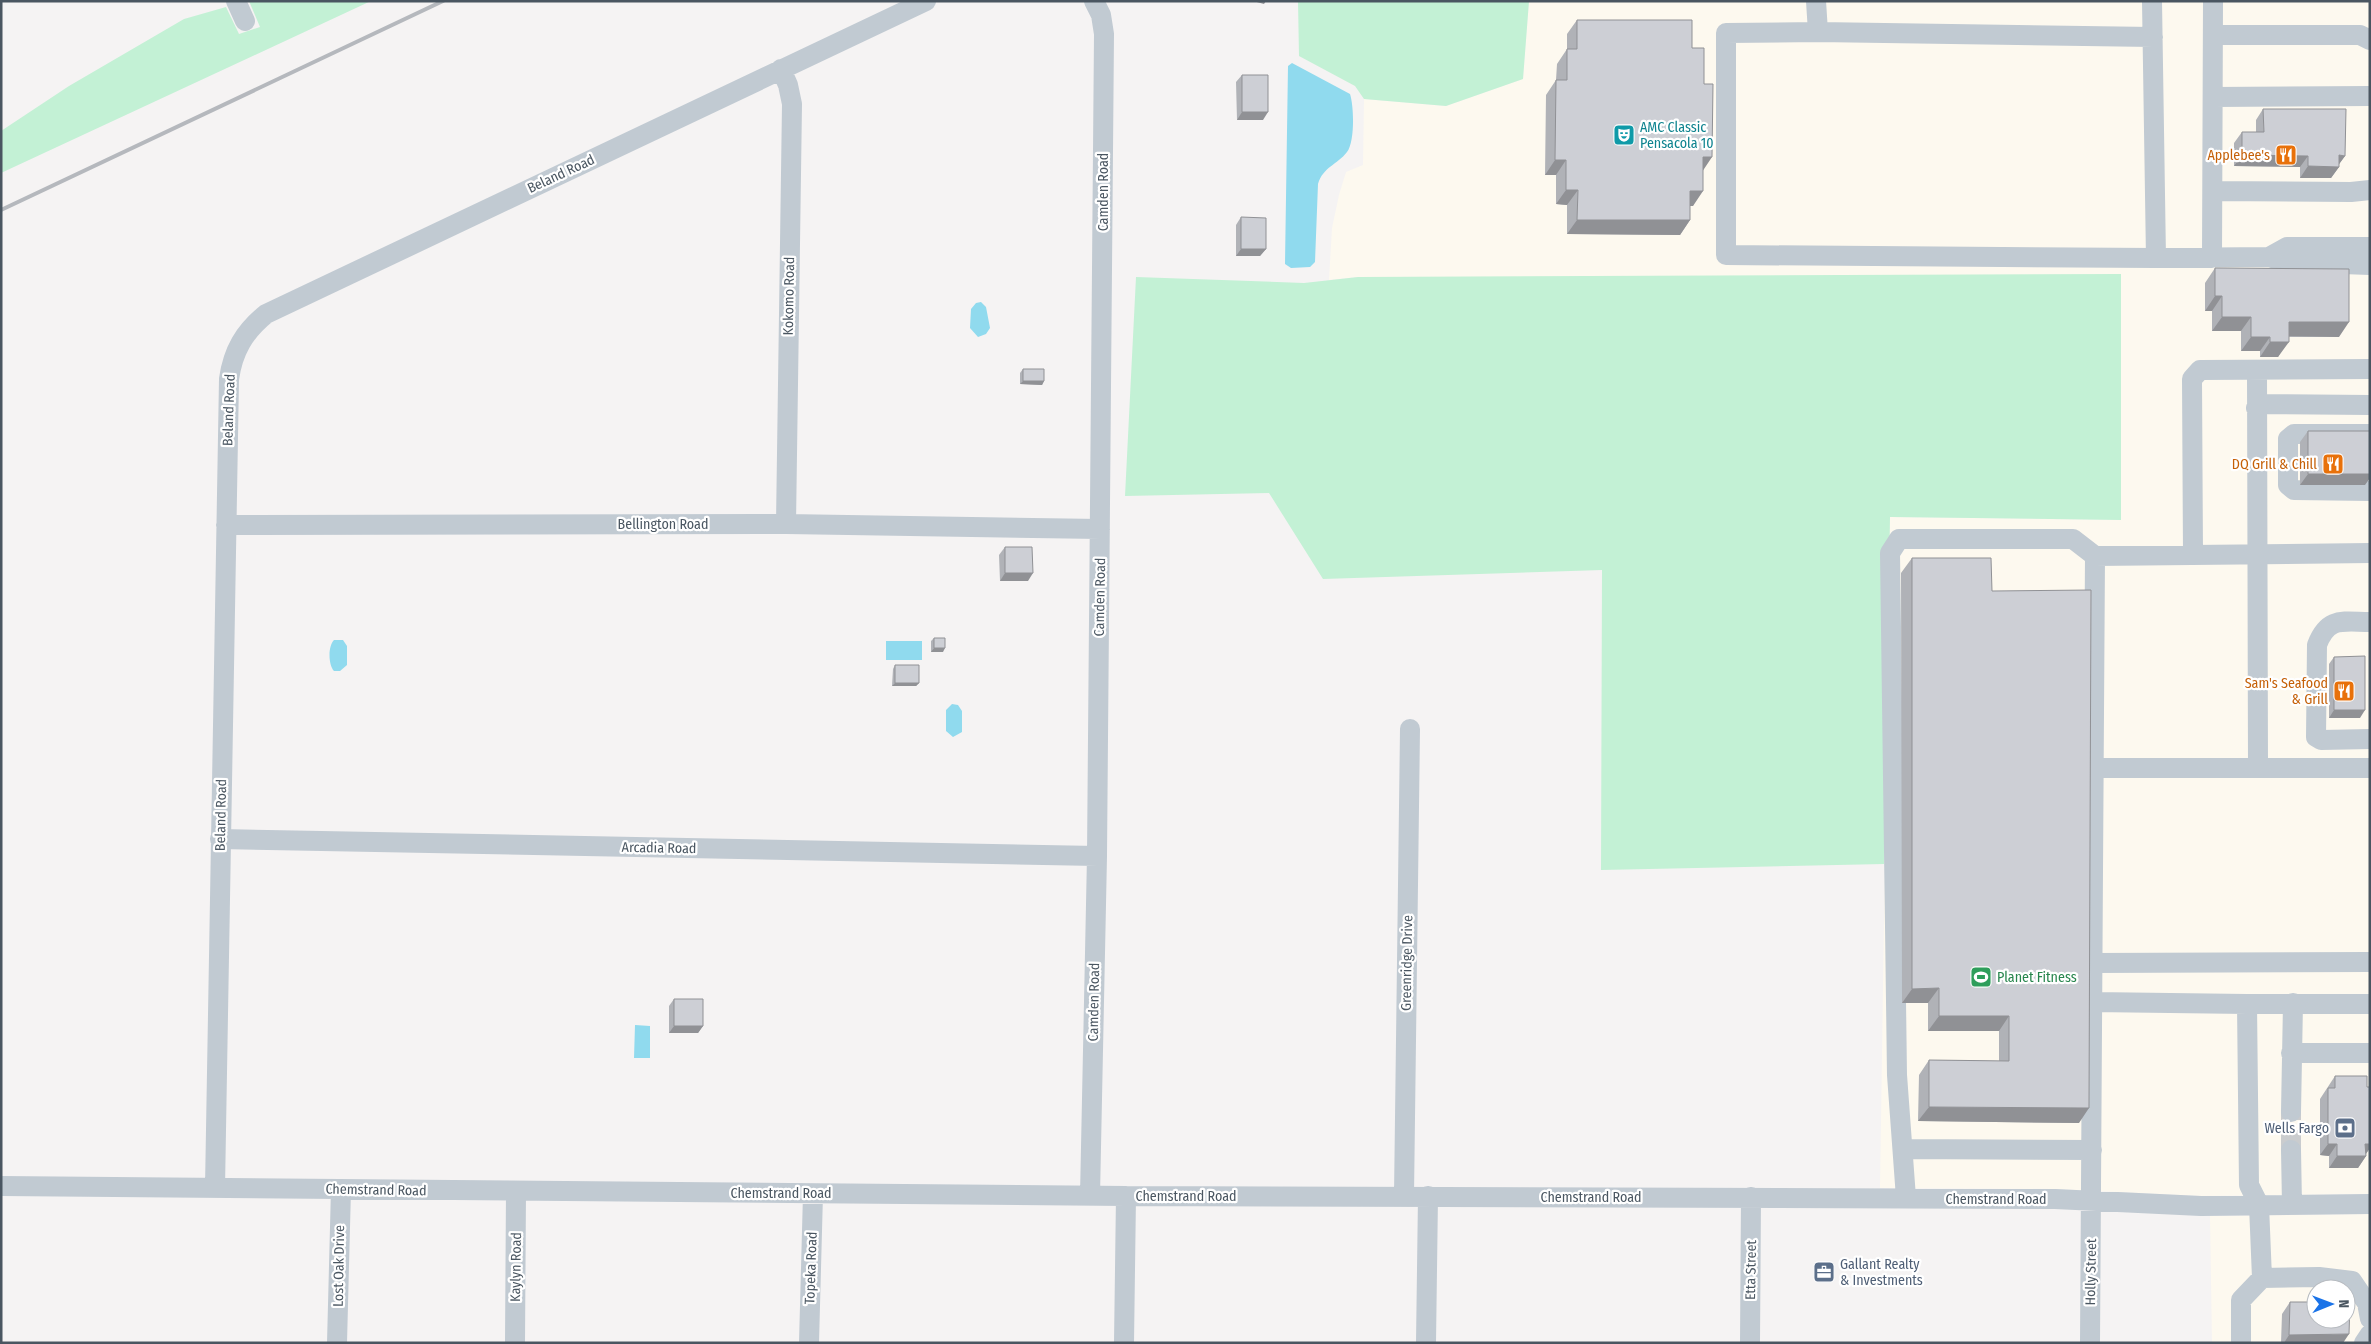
<svg xmlns="http://www.w3.org/2000/svg" width="2371" height="1344" font-family="'Fira Sans Condensed',sans-serif">
	<rect width="100%" height="100%" fill="#f5f3f3"/>
	<path fill="#fdf9ef" fill-rule="evenodd" d="M1529,1H2370V1194L2201,1196L2055,1189L1880,1188L1890,517L2121,520L1358,277L1329,280L1332,228L1339,195L1346,172L1363,165L1364,99L1446,106L1523,79Z
		M2370,1214V1343H2212L2210,1216ZM2316,1289H2346V1319H2316Z"/>
	<path fill="#c3f1d5" d="M249,1H371L1,173V131L69,86L184,19L226,7L239,34L260,27Z
		M1298,1H1529L1523,79L1446,106L1364,99L1355,86L1299,56Z
		M2121,274V520L1890,517L1884,864L1601,870L1602,570L1323,579L1269,493L1125,496L1136,277L1304,283L1358,277Z"/>
	<path fill="#90daee" d="M1292,63L1350,94C1354,106 1355,142 1347,152C1337,165 1323,167 1318,184L1315,262L1310,267L1291,268L1285,264L1288,66Z
		M981,302L986,307L990,328L986,334L978,337L970,328L971,309L976,303Z
		M334,640H343L347,646V665L340,671H334C328,664 328,646 334,640Z
		M886,641H922V660H886Z
		M952,704L958,705L962,711V732L953,737L946,731V710Z
		M635,1025L650,1026V1058H634Z"/>
	<g fill="none" stroke-linecap="round" stroke-linejoin="round">
		<path stroke="#caccce" stroke-width="20" stroke-dasharray="20 10" stroke-linecap="butt" d="M2291,1150V1112"/>
		<path stroke="#c1cad2" stroke-width="20" d="M236,1L245,21
			M1816,1L1818,32L1726,33V255L2156,258L2152,1
			M1818,32L2153,37
			M2213,35H2360L2370,40
			M781,69L788,85L792,104L786,524
			M2213,97L2370,96
			M2213,191L2351,192L2370,190
			M2269,257L2287,247H2370
			M2156,258L2269,257L2285,262L2370,265
			M2212,258L2213,1
			M2257,371L2258,768
			M2256,408L2266,404L2370,405
			M2370,434H2294L2288,439V485L2294,490L2370,491
			M226,525L786,524L1100,529
			M2193,555L2192,379L2200,370L2370,369
			M2370,622C2343,622 2328,616 2317,645L2316,737L2321,740L2370,739
			M2094,768H2370
			M220,839L1097,856
			M2093,963L2370,962
			M2093,1002L2247,1004
			M2291,1053H2370
			M2291,1112L2293,1003
			M1903,1149L2092,1150
			M2291,1150L2292,1205
			M1,1186L1126,1196L2055,1199L2201,1206L2370,1204
			M215,1188L229,379C233,351 244,332 266,314L926,1
			M1090,1196L1097,856L1104,34L1101,15L1094,1
			M1404,1196L1410,729
			M1906,1198L1897,1075L1890,553L1899,539H2073L2095,556
			M2262,1278L2319,1277L2352,1281L2367,1303L2370,1319
			M337,1343L341,1189
			M515,1343L516,1191
			M809,1343L813,1194
			M1124,1343L1126,1196
			M1426,1343L1428,1196
			M1750,1343L1751,1197
			M2090,1343L2095,556L2370,553
			M2241,1343V1300L2262,1278L2259,1205L2249,1185L2247,1004H2370
			M2364,1343L2370,1334"/>
		<path stroke="#b5b8bd" stroke-width="4" d="M1,210L443,1"/>
	</g>
	<path fill="#b0b2b7" d="M1577,20L1692,48L1703,169L1693,206H1690V220L1680,235L1567,234V205L1556,204V175H1545L1546,95L1556,80L1557,64L1567,49V34Z
		M1242,75L1263,120H1237L1236,82Z
		M2263,109L2345,156L2339,164V167L2331,178H2300V167L2234,166V143L2242,132H2256V120Z
		M1241,217L1266,249L1260,256H1236V225Z
		M2215,268L2339,337H2289L2278,357H2260V351H2241V331H2212V311H2205V283Z
		M1023,369L1044,381L1042,385L1020,384V373Z
		M2308,431L2365,485H2300V442Z
		M1005,547L1028,581H1000L999,555Z
		M1912,558L1992,591L2079,1123L1918,1121L1919,1075L1929,1060L1999,1061V1031H1928V1003H1902L1901,573Z
		M934,638L943,652H931V641Z
		M2334,657L2360,718H2329V664Z
		M895,665L919,683L916,686H892L893,669Z
		M674,999L703,1026L698,1033H669V1006Z
		M2335,1076L2367,1087H2370V1148L2366,1154V1156L2358,1168H2329V1156L2320,1155V1099Z
		M2290,1302L2343,1343H2281L2282,1314Z"/>
	<path fill="#909195" d="M1253,1H1266L1264,4Z
		M1242,112H1268L1263,120H1237Z
		M2242,155L2308,156L2300,167L2234,166Z
		M2339,155L2345,156L2337,167Z
		M1703,157H1712L1702,172Z
		M1555,160H1566L1556,175H1545Z
		M2308,166L2339,167L2331,178H2300Z
		M1566,190H1578L1567,205L1556,204Z
		M1690,191H1703L1693,206H1680Z
		M1577,220H1690L1680,235L1567,234Z
		M1241,249H1266L1260,256H1236Z
		M2215,296H2222L2212,311H2205Z
		M2222,317H2251L2241,331H2212Z
		M2289,322H2349L2339,337L2279,336Z
		M2251,337H2270L2260,351H2241Z
		M2270,342H2289L2278,357H2260Z
		M1023,381H1044L1042,385L1020,384Z
		M2308,474H2370V478L2365,485H2300Z
		M1005,573H1033L1028,581H1000Z
		M934,648H945L943,652H931Z
		M895,683H919L916,686H892Z
		M2334,710H2365L2360,718H2329Z
		M1939,988L1928,1003H1902L1912,989Z
		M1939,1016H2009L1999,1031H1928Z
		M674,1026H703L698,1033H669Z
		M1929,1107L2089,1108L2079,1123L1918,1121Z
		M2370,1139V1148L2365,1155V1144Z
		M2328,1144H2337L2329,1156L2320,1155Z
		M2337,1156H2366L2358,1168H2329Z
		M2349,1334L2343,1343H2284L2289,1335Z"/>
	<path fill="#cdcfd5" stroke="#909195" d="M1577,20H1692V48H1704V84H1713L1712,157H1703V191H1690V220H1577L1578,190H1566V160H1555L1556,80H1567V49H1577Z
		M1242,75H1268V112H1242Z
		M2263,109H2346L2345,156L2339,155V167L2308,166V156L2242,155V132H2264Z
		M1241,217L1266,218V249H1241Z
		M2215,268L2349,269V322H2289V342H2270V337H2251V317H2222V296H2215Z
		M1023,369H1044V381H1023Z
		M2308,431H2370V474H2308Z
		M1005,547H1032L1033,573H1005Z
		M1912,558H1991L1992,591L2091,590L2089,1108L1929,1107V1060L2009,1061V1016H1939V988L1912,989Z
		M934,638H945V648H934Z
		M2365,656V710H2334V657Z
		M895,665H919V683H895Z
		M674,999H703V1026H674Z
		M2335,1076H2367V1087H2370V1144H2365L2366,1156H2337V1144H2328V1088H2335Z
		M2290,1302H2316V1319H2346V1302H2350L2349,1334L2289,1335Z"/>
	<defs>
		<g id="theatre-square" transform="scale(1.125)"><rect x="-9" y="-9" width="18" height="18" rx="4" fill="#0f9aa8" stroke="#fff"/><path d="M-5-5.5Q0-4 5-5.5V0Q5 5 0 6Q-5 5-5 0ZM-3.3-2.5H-1v1.5H-3.3ZM1-2.5H3.3v1.5H1ZM-2.8 1Q0 5.5 2.8 1Z" fill="#fff"/></g>
		<g id="restaurant-square" transform="scale(1.125)"><rect x="-9" y="-9" width="18" height="18" rx="4" fill="#e8710a" stroke="#fff"/><path d="M-5-6h1v4h1v-4h1v4h1v-4h1v5L-1.5 .5V6h-2V.5L-5-1ZM5-6V6H3V1.5H1.5Q1.5-4 5-6Z" fill="#fff"/></g>
		<g id="stadium-square" transform="scale(1.125)"><rect x="-9" y="-9" width="18" height="18" rx="4" fill="#2e9e5b" stroke="#fff"/><path d="M0-5a6.5 5 0 1 0 0 10a6.5 5 0 1 0 0-10ZM-3.5-1.8h7v3.6h-7Z" fill="#fff"/></g>
		<g id="bank-square" transform="scale(1.125)"><rect x="-9" y="-9" width="18" height="18" rx="4" fill="#5c6f8a" stroke="#fff"/><path d="M-6-4H6V4H-6ZM0-2.3a2.3 2.3 0 1 0 0 4.6a2.3 2.3 0 1 0 0-4.6Z" fill="#fff"/></g>
		<g id="office-square" transform="scale(1.125)"><rect x="-9" y="-9" width="18" height="18" rx="4" fill="#5c6f8a" stroke="#fff"/><path d="M-6-3h4V-5.5h4V-3h4V5H-6ZM-1-4.5V-3h2v-1.5ZM-6 0V1H6V0Z" fill="#fff"/></g>
	</defs>
	<g fill-rule="evenodd">
		<use href="#theatre-square" x="1624" y="135"/>
		<use href="#restaurant-square" x="2286" y="155"/>
		<use href="#restaurant-square" x="2333" y="464"/>
		<use href="#restaurant-square" x="2344" y="691"/>
		<use href="#stadium-square" x="1981" y="977"/>
		<use href="#bank-square" x="2345" y="1128"/>
		<use href="#office-square" x="1824" y="1272"/>
	</g>
	<g text-anchor="middle" dominant-baseline="central" stroke-width="4.5" stroke-linejoin="round" paint-order="stroke">
		<g font-size="14" fill="#0d838f" stroke="#fff" text-anchor="start">
			<text x="1640" y="127">AMC Classic<tspan x="1640" dy="16">Pensacola 10</tspan></text>
		</g>
		<g font-size="14" fill="#c56008" stroke="#fff" text-anchor="end">
			<text x="2270" y="155">Applebee's</text>
			<text x="2317" y="464">DQ Grill &amp; Chill</text>
			<text x="2328" y="683">Sam's Seafood<tspan x="2328" dy="16">&amp; Grill</tspan></text>
		</g>
		<g font-size="14" fill="#4a5661" stroke="#fff">
			<text transform="translate(561 174) rotate(-25)">Beland Road</text>
			<text transform="translate(1103 192) rotate(-90)">Camden Road</text>
			<text transform="translate(789 296) rotate(-89)">Kokomo Road</text>
			<text transform="translate(229 410) rotate(-88)">Beland Road</text>
			<text x="663" y="524">Bellington Road</text>
			<text transform="translate(1100 597) rotate(-89)">Camden Road</text>
			<text transform="translate(221 815) rotate(-89)">Beland Road</text>
			<text transform="translate(659 848) rotate(1)">Arcadia Road</text>
			<text transform="translate(1407 963) rotate(-89)">Greenridge Drive</text>
			<text transform="translate(1094 1002) rotate(-89)">Camden Road</text>
			<text transform="translate(376 1190) rotate(1)">Chemstrand Road</text>
			<text x="781" y="1193">Chemstrand Road</text>
			<text x="1186" y="1196">Chemstrand Road</text>
			<text x="1591" y="1197">Chemstrand Road</text>
			<text x="1996" y="1199">Chemstrand Road</text>
			<text transform="translate(339 1266) rotate(-89)">Lost Oak Drive</text>
			<text transform="translate(516 1267) rotate(-89)">Kaylyn Road</text>
			<text transform="translate(811 1268) rotate(-88)">Topeka Road</text>
			<text transform="translate(1751 1270) rotate(-89)">Etta Street</text>
			<text transform="translate(2091 1272) rotate(-89)">Holly Street</text>
		</g>
		<g font-size="14" fill="#27864d" stroke="#fff" text-anchor="start">
			<text x="1997" y="977">Planet Fitness</text>
		</g>
		<g font-size="14" fill="#4e5e75" stroke="#fff" text-anchor="end">
			<text x="2329" y="1128">Wells Fargo</text>
			<text x="1840" y="1264" text-anchor="start">Gallant Realty<tspan x="1840" dy="16">&amp; Investments</tspan></text>
		</g>
	</g>
	<rect width="2371" height="1344" fill="none" stroke="#4a5661" stroke-width="5"/>
	<g transform="translate(2331 1304) rotate(89)"><circle r="24" fill="#ffffff" stroke="#b7bbc0"/>
	<path d="M0-4L9 19L0 12L-9 19Z" fill="#1a73e8"/>
	<text y="-8" font-size="14" font-weight="bold" text-anchor="middle" fill="#4a5661">N</text>
	</g>
</svg>
